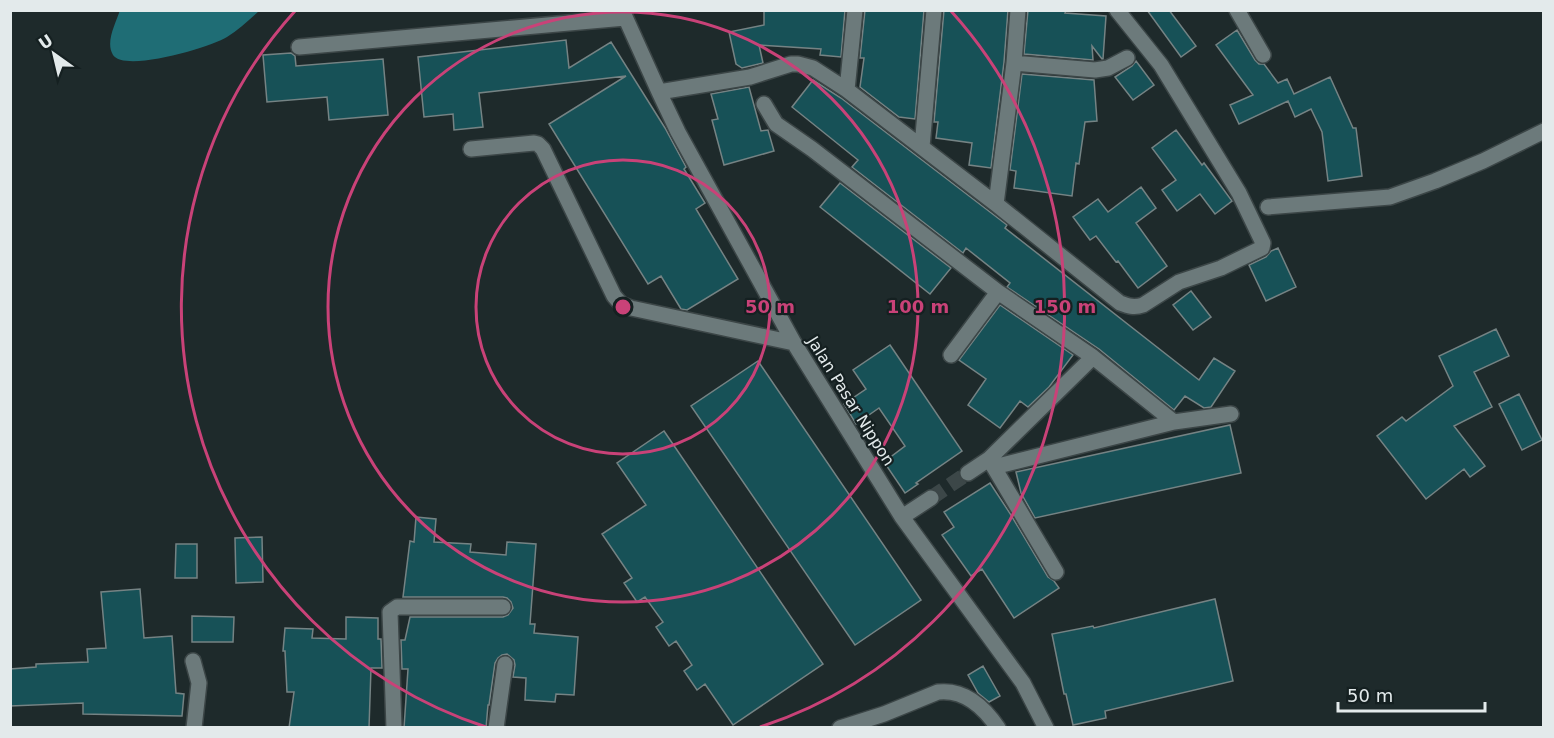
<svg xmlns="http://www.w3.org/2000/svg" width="1554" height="738" font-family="'DejaVu Sans',sans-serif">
	<rect width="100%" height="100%" fill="#1e2a2b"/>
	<path fill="#1f6d75" d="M120,10H259V11C249,20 238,30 227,37C211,47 125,73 113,55C105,42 116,23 120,10Z"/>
	<path fill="#175157" stroke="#758384" stroke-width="1.5" d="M764,10H845L841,57L820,55L821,49L759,45L763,63L742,68L736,64L729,32L764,25Z
		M865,10H924L915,119L899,117L860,87L864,58H860Z
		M944,10H1008L1004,62L991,168L969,165L972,143L936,138L938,122H934Z
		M1028,10H1066L1065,13L1106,16L1103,59H1102L1092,46L1093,60L1024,54Z
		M1147,10H1169L1196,46L1181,57Z
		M1237,30L1255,60L1259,64H1264L1278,83L1287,79L1294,94L1330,77L1353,128H1356L1362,176L1328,181L1322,132L1311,109L1295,117L1288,101L1239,124L1230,105L1253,95L1216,45Z
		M566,40L569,68L611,42L665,128L686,167L684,169L705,203L696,209L738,279L687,310L681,309L661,276L648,284L549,124L626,76L479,93L483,127L454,130L453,114L424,117L418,57Z
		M291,53L295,56L296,66L383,59L388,115L329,120L327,97L267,102L263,55Z
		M1136,61L1154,85L1133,100L1115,77L1132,66Z
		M1022,74L1094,80L1097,121L1085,122L1079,164L1076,163L1072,196L1014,188L1016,171L1010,170Z
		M813,80L841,98L990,212L1007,225L1005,228L1199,380L1214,358L1235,371L1211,407L1204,408L1185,396L1174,410L1099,349L1007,287L1010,283L966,248L963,253L852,167L858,160L792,107Z
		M749,87L761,131L768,130L774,151L724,165L712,120L718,119L711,94Z
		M1176,130L1202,165L1204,163L1232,201L1215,214L1200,194L1177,211L1162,190L1176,180L1152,148Z
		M840,183L951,268L930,294L820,207Z
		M1141,187L1156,208L1136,223L1167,266L1138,288L1118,261L1116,262L1096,236L1090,240L1073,217L1098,199L1108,212Z
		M1278,248L1296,287L1266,301L1249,265L1266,257L1271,251Z
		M1191,291L1211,317L1193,330L1173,305Z
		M1000,305L1073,355L1049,387L1028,407L1020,401L1000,428L968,405L986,379L959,360Z
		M1496,329L1509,356L1474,372L1492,407L1454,426L1485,466L1470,477L1464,469L1426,499L1377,436L1402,417L1406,421L1453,386L1439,356Z
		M890,345L962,451L916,483L918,484L905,493L884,462L905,446L879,408L856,424L844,404L866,389L853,370Z
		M758,361L921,600L855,645L691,406Z
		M1519,394L1542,440L1522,450L1499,404Z
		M1230,425L1241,473L1035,518L1021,493L1016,472Z
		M664,431L823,664L733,725L705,684L697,690L684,671L692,665L676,641L669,646L656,627L663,622L645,597L637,602L624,583L632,578L602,534L646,505L617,463Z
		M990,483L1011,515L1048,577L1054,581L1059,588L1014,618L982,569L971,576L942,535L954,527L944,512Z
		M416,517L436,519L434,542L471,544L470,552L506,555L507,542L536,544L530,624H535L534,633L578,637L574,695L556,694L555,702L525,700L526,678L513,677L515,665L514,660L507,654L502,655L498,658L495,663L489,705H488L486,728H404L408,669H402L401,640H405L410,617H503L508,615L513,608L511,602L507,598L503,597H403L410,541L414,542Z
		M262,537L263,582L236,583L235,538Z
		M176,544H197V578H175Z
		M140,589L144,638L172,636L176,693L184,694L182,716L83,714V703L10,706V669L36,667V664L88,662L87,649L106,648L101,592Z
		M1215,599L1233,681L1105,711L1106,718L1073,725L1066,694H1064L1052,634L1093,626L1094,628Z
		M192,616L234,617L233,642H192Z
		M346,617L378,618V639H381L382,668H371L369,728H289L294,692H287L285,651H283L285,628L313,629L312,638L346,639Z
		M983,666L1000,696L989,702L978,693L968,675Z"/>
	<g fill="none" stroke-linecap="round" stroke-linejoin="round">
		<path stroke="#3c4748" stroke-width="15" stroke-dasharray="15 8" stroke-linecap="butt" d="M931,498L968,473"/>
		<g stroke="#3c4647" stroke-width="18">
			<path id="minor" d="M622,10L659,92L678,132L794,343L902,517L1023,683L1046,728
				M1237,10L1263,55
				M299,47L625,18
				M1014,63L1095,70L1108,68L1127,58
				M847,90L855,10
				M659,92L750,77L791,64H798L813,68L847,90L996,204L1120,303C1128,306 1134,308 1143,305L1179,282L1221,268L1262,248L1263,243L1239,193L1161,65L1117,10
				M764,104L776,124L812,149L998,292L1093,357L989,459L968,473
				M922,147L934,10
				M471,149L534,143L538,144L543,149L614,296L621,304L631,308L794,343
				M996,204L1014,63L1018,10
				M1268,207L1390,197L1435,181L1483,161L1544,131
				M951,355L998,292
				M1093,357L1174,422
				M989,459L1056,572
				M994,467L1174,422L1231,414
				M902,517L931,498
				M193,661L199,683L194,728
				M394,728L390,612L397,607H503
				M496,728L505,664
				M840,728L884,714L938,692C964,689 984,707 998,728"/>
		</g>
		<use href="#minor" stroke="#6c7a7b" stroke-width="15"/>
	</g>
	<g fill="none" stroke="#c94278" stroke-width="3">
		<circle cx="623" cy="307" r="147"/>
		<circle cx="623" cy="307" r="295"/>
		<path d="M486 727A442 442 0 0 1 295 11M951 11A442 442 0 0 1 760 727"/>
	</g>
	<g text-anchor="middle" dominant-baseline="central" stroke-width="4.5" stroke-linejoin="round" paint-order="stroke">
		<g font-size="16" fill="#e3eaeb" stroke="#152021">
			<text transform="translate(851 401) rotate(58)">Jalan Pasar Nippon</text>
		</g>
	</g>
	<circle cx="623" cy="307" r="9" fill="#c94278" stroke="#152021" stroke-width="3"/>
	<g font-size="18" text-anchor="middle" font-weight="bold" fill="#c94278" stroke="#152021" stroke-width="4.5" stroke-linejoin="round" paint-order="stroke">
		<text x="770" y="313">50 m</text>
		<text x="918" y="313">100 m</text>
		<text x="1065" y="313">150 m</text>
	</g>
	<rect width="1554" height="738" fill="none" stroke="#e3eaeb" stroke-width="24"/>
	<g transform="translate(54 54) rotate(326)" stroke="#152021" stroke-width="4.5" paint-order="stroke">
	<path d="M0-4.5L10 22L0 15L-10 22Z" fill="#e3eaeb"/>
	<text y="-9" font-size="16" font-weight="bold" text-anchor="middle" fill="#e3eaeb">U</text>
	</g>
	<path d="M1338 702v9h147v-9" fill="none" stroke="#e3eaeb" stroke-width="3"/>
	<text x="1347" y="702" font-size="18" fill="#e3eaeb" stroke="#152021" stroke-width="4.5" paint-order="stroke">50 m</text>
</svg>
